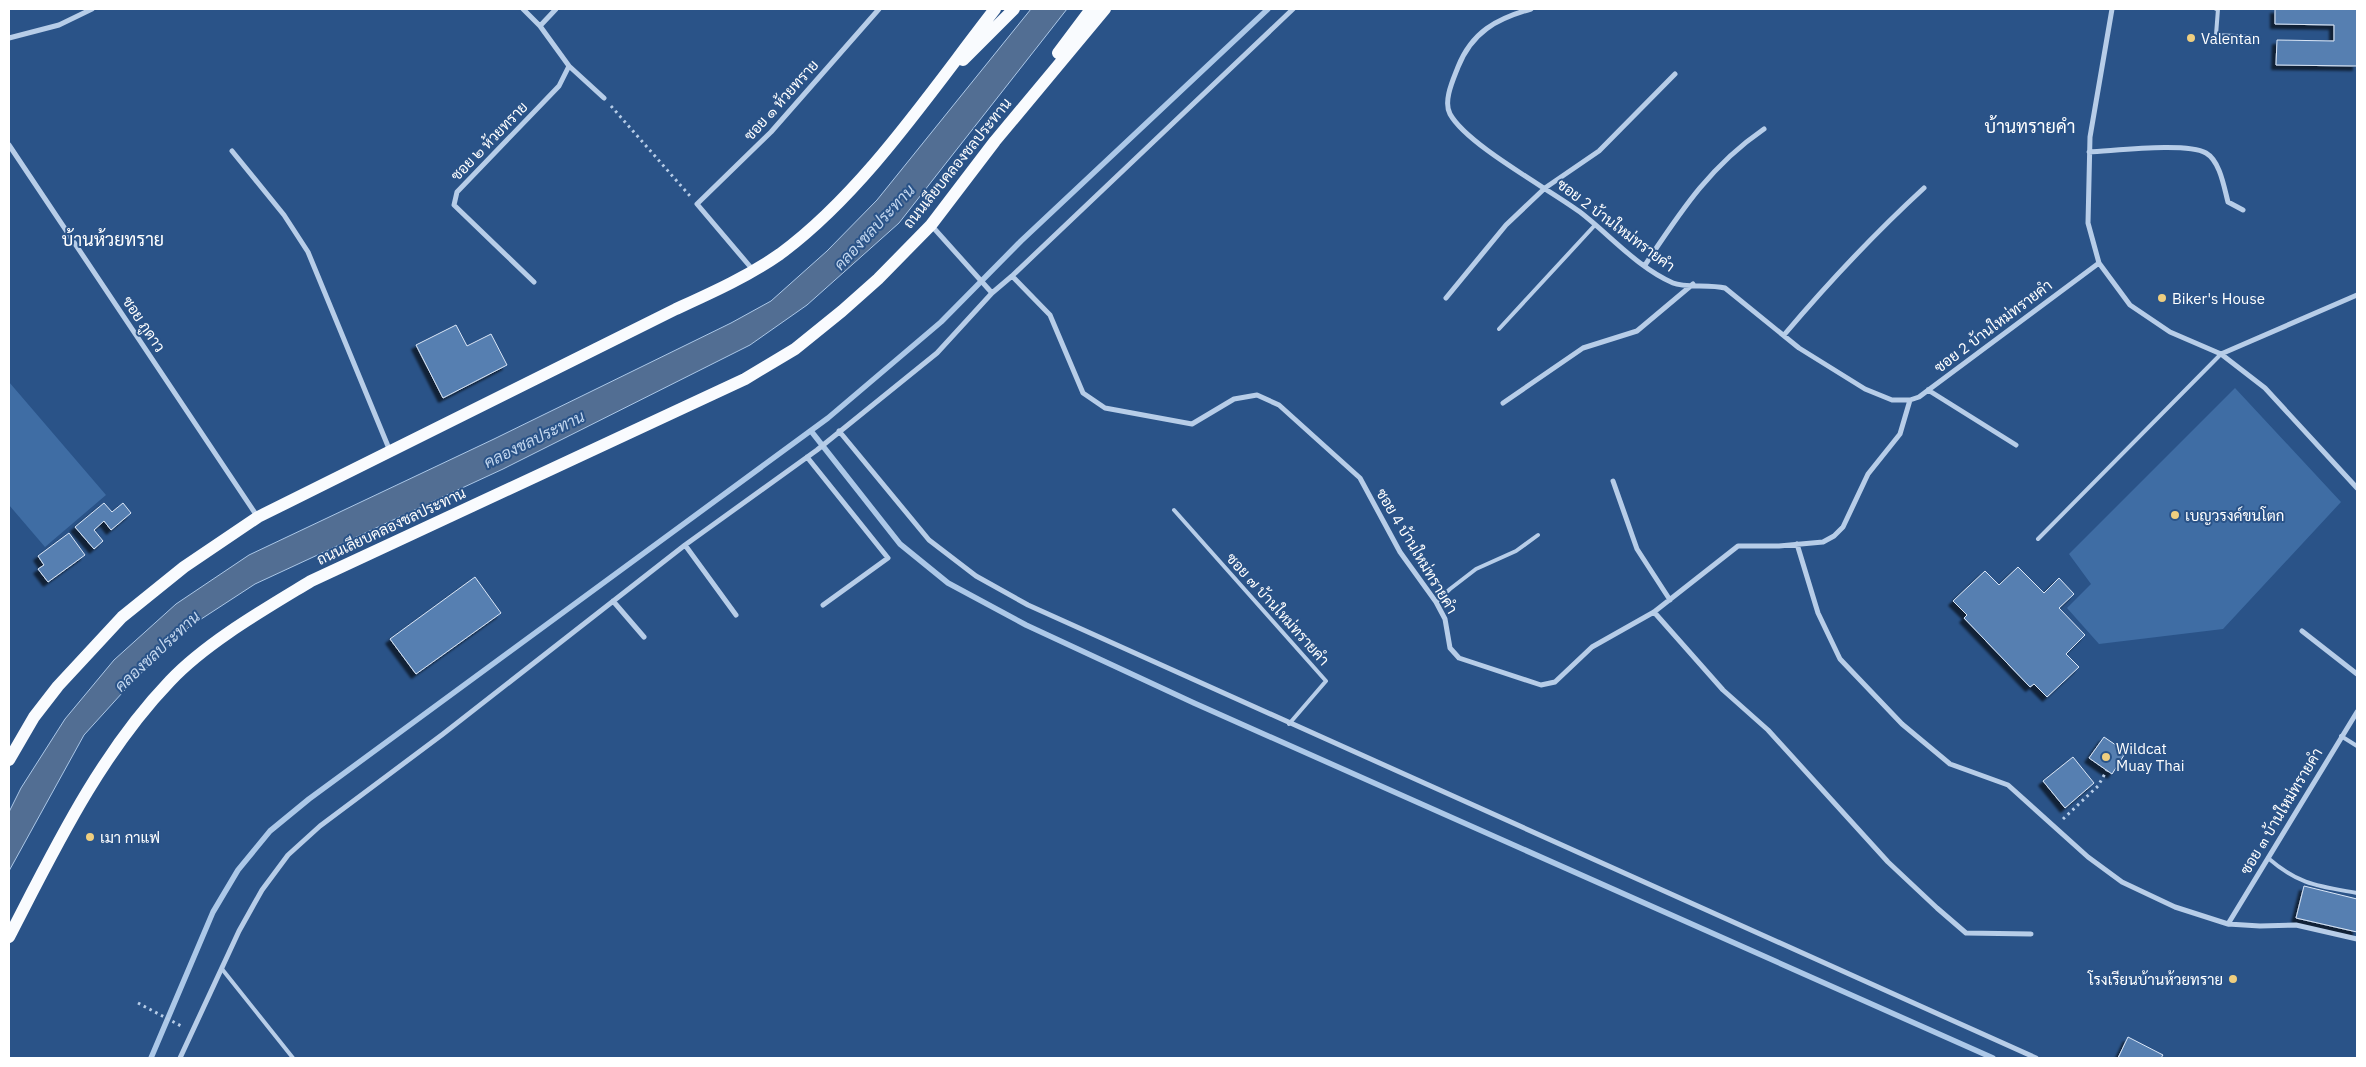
<svg xmlns="http://www.w3.org/2000/svg" width="2366" height="1067" font-family="'IBM Plex Sans',Sarabun,sans-serif">
	<defs>
		<filter id="shadow"><feDropShadow dx="-4.5" dy="4.5" stdDeviation="1" flood-color="#0009"/></filter>
	</defs>
	<rect width="100%" height="100%" fill="#2a5388"/>
	<path fill="#3f6da4" d="M9,382L106,495L45,547L9,505Z
		M2235,388L2341,502L2223,629L2099,644L2067,608L2091,584L2069,554Z"/>
	<path fill="#526e93" stroke="#acc8e8" d="M1031,9H1067L899,223L807,305L750,345L503,469L255,584L189,627L133,681L84,735L9,871V812L21,788L65,719L114,660L176,604L249,555L494,439L731,323L771,301L827,251L877,200Z"/>
	<g fill="none" stroke-linecap="round" stroke-linejoin="round">
		<path stroke="#acc8e8" stroke-width="5.5" d="M811,431L900,544L948,583L1026,625L1194,703L1993,1058
			M151,1058L213,912L238,870L270,831L309,799L828,418L941,322L1021,241L1268,9"/>
	</g>
	<path fill="#567fb1" stroke="#dbe7f7" filter="url(#shadow)" d="M2275,9H2357V66L2276,65L2277,40L2334,41V25L2275,24Z
		M456,325L467,346L491,334L507,365L443,398L416,345Z
		M104,503L112,512L123,503L131,513L111,530L104,521L94,530L103,541L94,549L75,527Z
		M69,533L85,555L48,582L38,569L44,565L38,556Z
		M2018,567L2044,593L2059,578L2074,594L2059,608L2085,635L2066,654L2079,667L2047,697L2034,684L2030,687L1964,618L1967,615L1953,601L1985,571L1999,585Z
		M475,577L501,613L416,674L390,639Z
		M2104,737L2126,752L2112,774L2089,758Z
		M2073,757L2094,783L2065,808L2043,781Z
		M2304,886L2357,899V932L2296,918Z
		M2128,1037L2163,1055L2161,1058H2118Z"/>
	<g fill="none" stroke-linecap="round" stroke-linejoin="round">
		<path stroke="#b7cde8" stroke-width="3" stroke-dasharray="2.5 4" stroke-linecap="butt" d="M611,106L690,196
			M2063,819L2098,786L2107,770
			M138,1003L183,1027"/>
		<path stroke="#b7cde8" stroke-width="4" d="M2216,9H2218L2216,35L2255,37
			M1499,329L1595,225
			M1174,510L1326,681L1289,724
			M2038,539L2221,354
			M1436,602L1450,589L1476,569L1516,551L1538,535
			M2341,736L2357,746
			M2268,858C2299,885 2318,886 2357,893
			M222,969L293,1058"/>
		<path stroke="#b7cde8" stroke-width="5" d="M523,9L540,26
			M1531,9C1496,19 1472,32 1458,67C1453,80 1443,101 1450,114C1467,145 1549,189 1580,212C1610,235 1638,268 1673,283C1685,288 1710,284 1725,288L1799,348L1865,389L1892,400H1910L1919,397L2099,263
			M2112,9L2090,137L2088,223L2099,263L2130,305L2170,332L2221,354L2265,388L2357,488
			M9,38L59,25L92,9
			M569,66L604,98
			M9,145L257,516
			M232,151L284,215L308,252L390,451
			M2089,152C2114,151 2186,142 2206,153C2220,161 2224,187 2228,202L2243,210
			M931,225L992,293
			M1645,265C1681,211 1710,166 1764,129
			M753,270L697,204L771,132L879,9
			M1012,276L1050,315L1083,393L1105,408L1192,424L1234,399L1257,395L1279,405L1360,478L1400,552L1436,602L1445,619L1450,648L1459,658L1541,685L1555,682L1592,647L1654,612L1738,546H1779L1823,542L1834,536L1843,527L1868,474L1900,434L1910,400
			M534,282L454,205L457,192L559,86L569,66L540,26L556,9
			M1446,298L1506,225L1545,188L1599,151L1675,74
			M1784,335C1828,283 1874,234 1924,188
			M2221,354L2357,295
			M1928,390L2016,445
			M1503,403L1583,348L1637,331L1693,284
			M839,431L929,540L976,576L1028,605L2036,1058
			M807,457L888,558L823,605
			M1613,481L1637,549L1670,600
			M1797,544L1818,613L1840,659L1902,724L1950,764L2008,785L2088,857L2122,882L2175,907L2228,924L2260,926L2296,925L2357,939
			M685,545L736,615
			M613,601L644,637
			M1654,612L1723,690L1768,730L1888,862L1937,908L1966,933L2031,934
			M2302,631L2357,674
			M2228,924L2357,712
			M180,1058L239,931L262,890L288,855L320,826L443,734L685,545L817,450L937,353L992,293L1012,276L1293,9"/>
		<path stroke="#f9fbfe" stroke-width="12" d="M1058,53L1091,9
			M963,60L1014,9
			M9,760L34,717L58,686L122,617L184,567L258,517L676,309C711,293 747,277 780,254C864,192 931,91 995,9
			M9,937C55,848 100,754 170,681C207,642 265,609 311,581L745,379L795,349L842,311L878,279L931,225L995,141L1105,9"/>
	</g>
	<g fill="#efce7f" stroke="#2a5388" stroke-width="2">
		<circle cx="2191" cy="38" r="5"/>
		<circle cx="2162" cy="298" r="5"/>
		<circle cx="2175" cy="515" r="5"/>
		<circle cx="2106" cy="757" r="5"/>
		<circle cx="90" cy="837" r="5"/>
		<circle cx="2233" cy="979" r="5"/>
	</g>
	<g text-anchor="middle" dominant-baseline="central" stroke-width="4" stroke-linejoin="round" paint-order="stroke">
		<g font-size="15" fill="#fff" stroke="#2a5388" text-anchor="start">
			<text x="2201" y="38">Valentan</text>
			<text x="2172" y="298">Biker's House</text>
			<text x="2185" y="515">เบญวรงค์ขนโตก</text>
			<text x="2116" y="748">Wildcat<tspan x="2116" dy="17">Muay Thai</tspan></text>
			<text x="100" y="837">เมา กาแฟ</text>
			<text x="2223" y="979" text-anchor="end">โรงเรียนบ้านห้วยทราย</text>
		</g>
		<g font-size="15" fill="#fff" stroke="#2a5388">
			<text transform="translate(781 100) rotate(-48)">ซอย ๑ ห้วยทราย</text>
			<text transform="translate(489 141) rotate(-46)">ซอย ๒ ห้วยทราย</text>
			<text transform="translate(957 163) rotate(-51)">ถนนเลียบคลองชลประทาน</text>
			<text transform="translate(1616 225) rotate(37)">ซอย 2 บ้านใหม่ทรายคำ</text>
			<text transform="translate(144 324) rotate(56)">ซอย ภูดาว</text>
			<text transform="translate(1993 326) rotate(-37)">ซอย 2 บ้านใหม่ทรายคำ</text>
			<text transform="translate(391 526) rotate(-25)">ถนนเลียบคลองชลประทาน</text>
			<text transform="translate(1417 551) rotate(59)">ซอย 4 บ้านใหม่ทรายคำ</text>
			<text transform="translate(1278 609) rotate(48)">ซอย ๗ บ้านใหม่ทรายคำ</text>
			<text transform="translate(2281 811) rotate(-59)">ซอย ๓ บ้านใหม่ทรายคำ</text>
		</g>
		<g font-size="16" font-style="italic" fill="#c3d7ef" stroke="#2a5388">
			<text transform="translate(874 227) rotate(-47)">คลองชลประทาน</text>
			<text transform="translate(534 439) rotate(-26)">คลองชลประทาน</text>
			<text transform="translate(157 651) rotate(-43)">คลองชลประทาน</text>
		</g>
		<g font-size="18" fill="#fff" stroke="#2a5388">
			<text x="2030" y="126">บ้านทรายคำ</text>
			<text x="113" y="239">บ้านห้วยทราย</text>
		</g>
	</g>
	<rect width="2366" height="1067" fill="none" stroke="#ffffff" stroke-width="20"/>
</svg>
